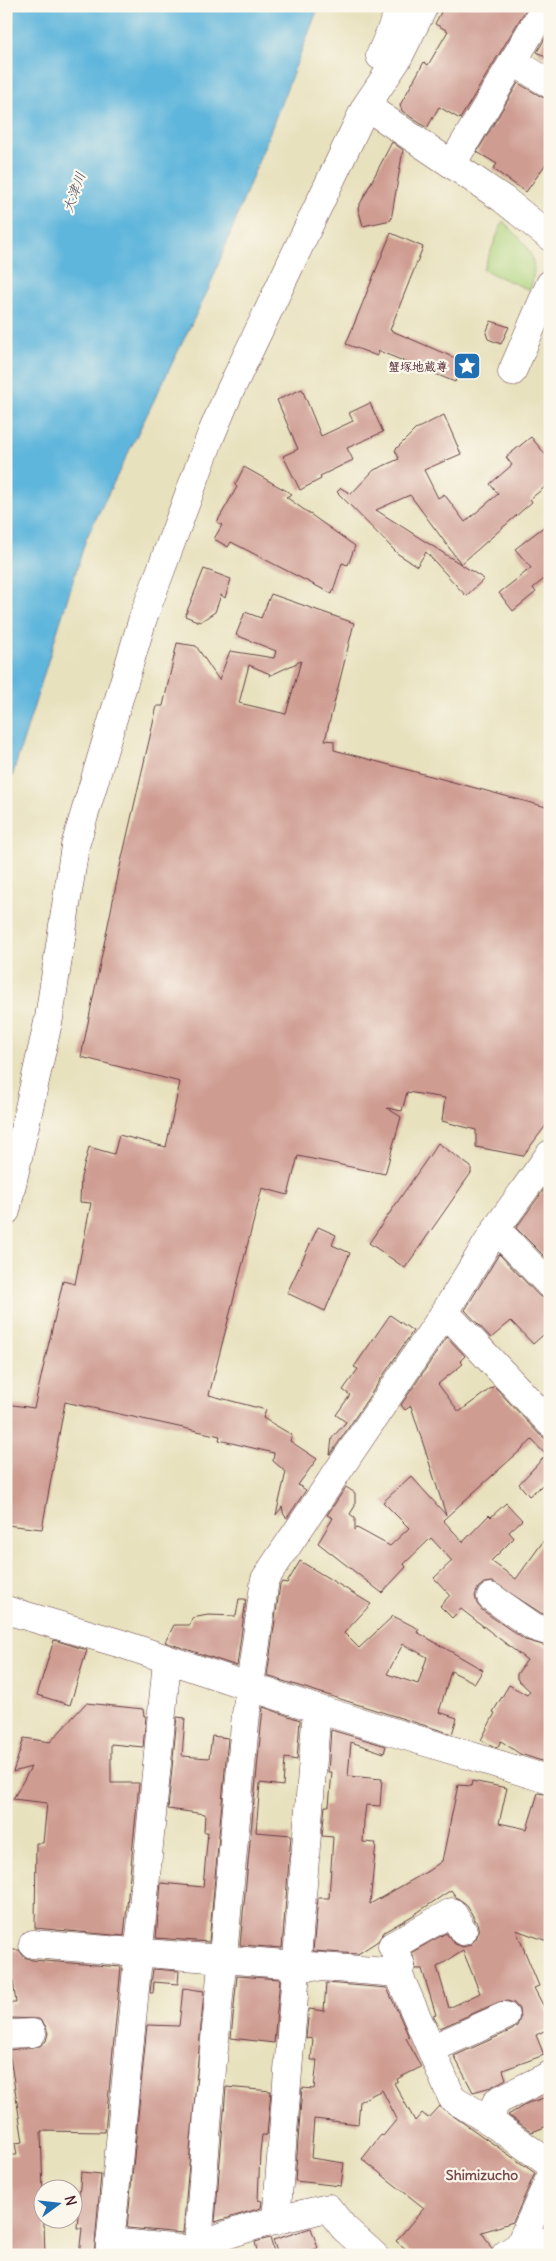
<svg xmlns="http://www.w3.org/2000/svg" width="556" height="2261" font-family="Delius,'Klee One',sans-serif">
	<rect width="100%" height="100%" fill="#fbf7ec"/>
	<filter id="ink" filterUnits="userSpaceOnUse"><feTurbulence type="fractalNoise" baseFrequency=".02" numOctaves="2"/><feDisplacementMap in="SourceGraphic" scale="10" xChannelSelector="R" yChannelSelector="G"/><feConvolveMatrix kernelMatrix="1 2 1 2 8 2 1 2 1" color-interpolation-filters="sRGB"/></filter>
	<filter id="wash" filterUnits="userSpaceOnUse"><feTurbulence type="fractalNoise" baseFrequency=".0096" numOctaves="4" result="noise"/><feDisplacementMap in="SourceGraphic" scale="20" xChannelSelector="R" yChannelSelector="G"/><feGaussianBlur stdDeviation="1.12" result="paint"/><feColorMatrix in="noise" values="0 0 0 0 0 0 0 0 0 0 0 0 0 0 0 0 0 1.4 0 .05"/><feComposite in="paint" operator="in"/></filter>
	<g filter="url(#wash)">
		<rect width="100%" height="100%" fill="#e8e1be"/>
		<path fill="#aed37c" stroke="#7c7954" d="M503,221C526,244 541,256 530,290L483,270Z"/>
		<path fill="#5fb6dc" stroke="#546a84" d="M6,6H319L209,288L86,539L6,796Z"/>
		<g id="blocks">
			<path fill="#cf9c92" fill-rule="evenodd" d="M444,6H528L460,119L439,107L427,128L402,111L400,105L424,62L428,65L448,31L435,24Z
				M550,30V60L537,52Z
				M518,83L542,97L550,100V158L526,192L493,169L497,164L477,152Z
				M392,142L403,150L391,220L363,226L358,208Z
				M391,233L423,247L390,330L462,361L455,382L379,351L377,356L346,344Z
				M491,321L509,327L501,344L488,339L486,333Z
				M302,389L321,436L353,421L349,413L370,403L383,432L347,448L353,460L320,476L321,479L300,490L283,456L298,449L277,400Z
				M444,415L461,454L424,470L438,498L444,494L465,522L498,494L490,484L512,465L506,457L531,437L550,460V483L530,499L532,502L461,564L410,495L376,510L484,579L466,596L426,552L417,566L398,554L337,492L341,488L351,494L374,470L399,459L395,450L416,429Z
				M244,467L292,494L286,497L355,546L348,565L342,563L332,594L231,542L228,547L214,539L222,525L217,522L237,487L235,485Z
				M550,522V574L533,588L536,592L513,611L499,593L531,568L515,549Z
				M204,569L231,579L225,598L221,595L215,612L200,622L185,616Z
				M271,594L354,623L325,740L334,741V750L550,808V1120L523,1156L476,1147V1130L442,1121L445,1098L407,1092L402,1111L387,1108L401,1117L385,1174L298,1156L288,1195L262,1188L209,1395L266,1410L263,1418L292,1435L290,1441L317,1459L298,1485L306,1490L287,1518L284,1515L282,1507L276,1515L286,1472L273,1461L274,1453L219,1440L220,1436L65,1402L42,1529L6,1525V1404L34,1408L63,1281L75,1284L91,1203L80,1202L81,1177L89,1147L114,1154L119,1135L166,1147L180,1082L81,1057L119,871L157,706H163L177,643L196,646L219,680L230,651L274,658L276,651L236,635L245,612L261,618ZM301,661L286,714L239,703L249,665L270,674L269,676Z
				M438,1143L471,1167V1173L405,1268L369,1243Z
				M550,1181V1262L516,1228Z
				M318,1227L336,1235L332,1245L350,1253L325,1311L287,1293Z
				M499,1254L539,1296L550,1300V1329L533,1344L511,1321L491,1338L465,1310Z
				M390,1315L413,1331L330,1455L332,1438L346,1422L336,1415L350,1395L343,1390L358,1369L354,1367Z
				M447,1337L465,1356L460,1361L463,1364L438,1384L459,1412L494,1386L539,1434L550,1442V1479L529,1496L519,1484L546,1455L532,1440L443,1520L463,1542L489,1515L491,1517L506,1503L522,1520L509,1532L514,1538L491,1561L516,1579L550,1532V1616L541,1613L493,1582L484,1583L478,1588L475,1596L477,1604L482,1610L525,1640L550,1647L548,1763L520,1754L501,1741L497,1748L481,1740L495,1713L493,1712L509,1685L527,1695L530,1691L517,1679V1674L527,1660L461,1609L452,1618L440,1606L450,1595L434,1578L452,1561L431,1538L404,1564L406,1567L382,1593L318,1543L333,1518L327,1515L346,1487L355,1493V1506L350,1514L355,1518V1530L357,1528L390,1546L409,1528L383,1502L411,1476L446,1515L411,1406L405,1410L401,1405Z
				M300,1561L371,1604L344,1633L359,1648L393,1616L419,1629L417,1632L483,1670L475,1683L451,1671L439,1712L457,1718L452,1734L267,1676L280,1585L282,1582L287,1583ZM403,1644L427,1657L418,1684L387,1674Z
				M239,1599H246L237,1666L165,1642L174,1625H190L192,1618L208,1615L236,1616Z
				M54,1640L87,1650L70,1705L37,1695Z
				M86,1703L143,1709L144,1716H146L143,1747L111,1744V1783H139L124,1936L35,1928L36,1843H43L47,1803L13,1799L31,1767L13,1772L24,1738L50,1742Z
				M263,1707L300,1720L297,1760L285,1758L283,1786L260,1783L256,1832L291,1835L282,1948L240,1945Z
				M177,1717L185,1718L182,1756L209,1758L212,1736L228,1738L209,1942L156,1938L161,1883L203,1887L208,1832H204L205,1814L168,1809Z
				M331,1730L386,1746L384,1753L351,1742L348,1776L382,1779L380,1806L366,1805L364,1820L363,1842L376,1843L370,1904L428,1871L442,1861L458,1785L471,1786L472,1781L507,1788L499,1823L527,1829L538,1793L550,1795V1942L516,1930L539,1986L534,1988L550,2018V2028L536,2035L544,2055L503,2070L506,2079L491,2087L473,2092L454,2056L512,2030L517,2026L520,2018L519,2009L514,2003L507,2001L499,2002L440,2028L433,2016L436,2015L422,1969H416L412,1952L446,1933L455,1944L463,1947L470,1945L476,1939L479,1931L477,1923L466,1904L456,1897L451,1890L412,1916L384,1932L378,1941L358,1954L313,1951L318,1898H329L333,1837L322,1836L325,1806H329L332,1772H328ZM463,1951L480,1993L449,2008L437,1967Z
				M9,1950H19L24,1957L32,1960L121,1967L105,2132L41,2131L45,2255H6V2203H8L7,2155H17L15,2143L23,2142L9,2050L40,2046L46,2041L48,2033L45,2025L39,2019L9,2018V2003H16Z
				M153,1969L179,1971L178,1984L154,1982L153,1993H150Z
				M237,1976L280,1979L274,2043L231,2038Z
				M326,1983L387,1988L409,2037L406,2038L421,2067L397,2079L398,2081L394,2083L415,2121L422,2113L428,2118L439,2106L535,2173L513,2222L482,2232L492,2249L490,2255H413L396,2241L424,2208L362,2159L381,2135L383,2136L397,2119L382,2090L360,2101L358,2124L314,2119L311,2158L344,2163L341,2186L295,2181L302,2088L314,2089L317,2060H311L313,2039L306,2038L309,2009L324,2011Z
				M183,1988L204,1991L183,2233L127,2228L147,2025L179,2026Z
				M226,2087L271,2091L267,2135H262L260,2152L258,2200L262,2201L261,2208L215,2222Z
				M550,2096V2125L532,2132L508,2115L528,2103Z
				M81,2172L101,2174L94,2255H79L82,2228H77Z
				M311,2228L318,2248L297,2255H278L273,2240Z
				M270,2238L274,2252L258,2255L255,2242Z"/>
		</g>
	</g>
	<g filter="url(#ink)">
		<use href="#blocks" fill-opacity="0" stroke="#623c41" stroke-width="1"/>
		<g fill="none" stroke-linecap="round" stroke-linejoin="round">
			<g stroke="#623c41" stroke-width="29">
				<path id="minor" d="M380,56L401,6
					M513,61L550,84
					M366,106L503,199L550,237
					M452,164L546,6
					M512,372L550,284
					M6,1211L49,1018L75,846L143,618L211,435L228,395L366,106L397,60L424,6
					M496,1229L550,1285
					M445,1312L550,1423
					M491,1597L534,1627L550,1632
					M6,1610L122,1644L317,1709L550,1780
					M33,1944L398,1973L452,2098L491,2122L550,2164
					M398,1973L401,1965L392,1946L452,1912L463,1931
					M6,2034L32,2033
					M431,2049L505,2016
					M491,2122L493,2109L497,2101L550,2075
					M276,2221L317,1709
					M110,2242L192,2250
					M519,2246L550,2178
					M184,2254C226,2230 282,2219 328,2208L344,2228L374,2255
					M506,2254L519,2246L550,2241
					M109,2255L167,1661
					M202,2255L198,2246L208,2112L246,1714L265,1579L445,1312L496,1229L550,1154"/>
			</g>
			<use href="#minor" stroke="#fff" stroke-width="28"/>
		</g>
	</g>
	<defs>
		<g id="sight-square" transform="scale(1.4375)"><rect x="-9" y="-9" width="18" height="18" rx="4" fill="#1f6fb2" stroke="#fbf7ec"/><path d="M0-6L1.8-2.2L6-1.7L2.9 1.2L3.7 5.4L0 3.3L-3.7 5.4L-2.9 1.2L-6-1.7L-1.8-2.2Z" fill="#fff"/></g>
	</defs>
	<g fill-rule="evenodd">
		<use href="#sight-square" x="467" y="366"/>
	</g>
	<g text-anchor="middle" dominant-baseline="central" stroke-width="4.5" stroke-linejoin="round" paint-order="stroke">
		<g font-size="12" font-weight="bold" fill="#4a1f2b" stroke="#fbf7ec" text-anchor="end">
			<text x="448" y="366">蟹塚地蔵尊</text>
		</g>
		<g font-size="14" font-style="italic" fill="#515469" stroke="#fbf7ec">
			<text transform="translate(74 192) rotate(-70)">大津川</text>
		</g>
		<g font-size="14" font-weight="bold" fill="#794b4f" stroke="#fbf7ec">
			<text x="482" y="2175">Shimizucho</text>
		</g>
	</g>
	<rect width="556" height="2261" fill="none" stroke="#fbf7ec" stroke-width="25"/>
	<g transform="translate(58 2204) rotate(75)"><circle r="24" fill="#fbf7ec" stroke="#b4a19f"/>
	<path d="M0-4L9 19L0 12L-9 19Z" fill="#1f6fb2"/>
	<text y="-8" font-size="14" font-weight="bold" text-anchor="middle" fill="#4a1f2b">N</text>
	</g>
</svg>
